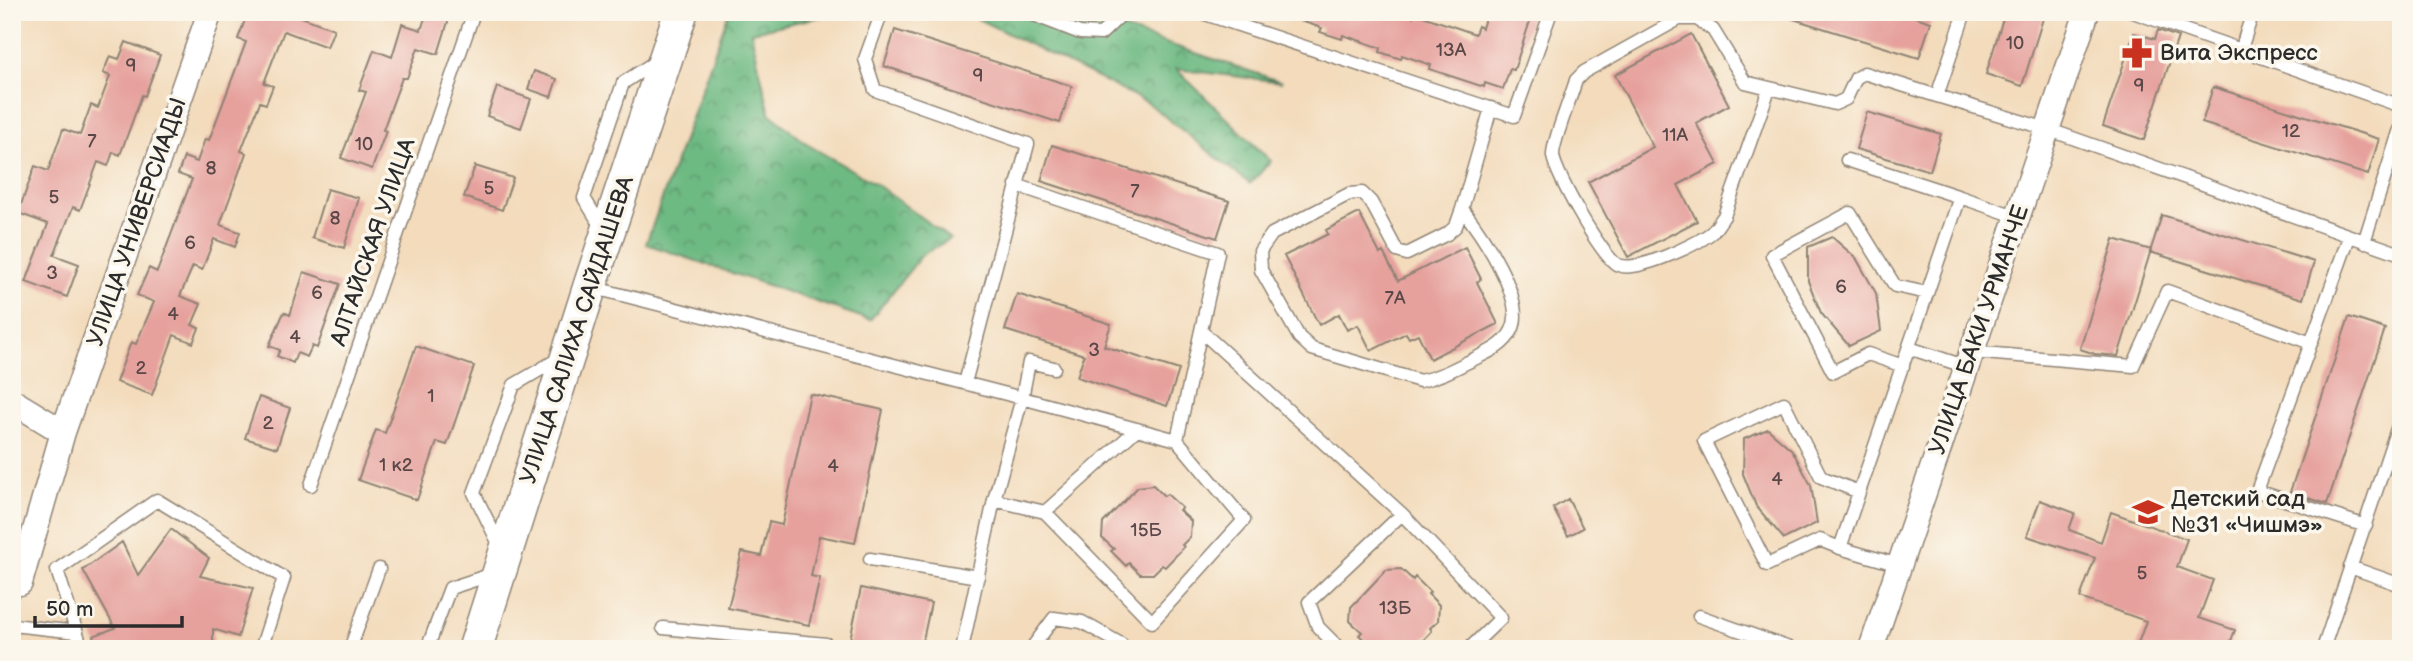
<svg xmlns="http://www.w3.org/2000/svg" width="2413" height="661" font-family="'Balsamiq Sans',sans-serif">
	<defs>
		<pattern id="forest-crowns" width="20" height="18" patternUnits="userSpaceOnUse" patternTransform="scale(1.75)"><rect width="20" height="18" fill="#6eba83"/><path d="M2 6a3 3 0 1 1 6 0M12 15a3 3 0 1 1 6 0" fill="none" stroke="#5b976b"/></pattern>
	</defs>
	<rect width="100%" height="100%" fill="#fbf7ec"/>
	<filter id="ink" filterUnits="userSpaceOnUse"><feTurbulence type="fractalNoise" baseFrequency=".0143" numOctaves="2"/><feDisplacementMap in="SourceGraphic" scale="14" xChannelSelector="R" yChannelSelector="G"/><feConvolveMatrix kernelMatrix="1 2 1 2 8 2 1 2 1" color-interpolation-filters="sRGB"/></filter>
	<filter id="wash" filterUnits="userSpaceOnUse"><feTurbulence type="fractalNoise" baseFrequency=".00686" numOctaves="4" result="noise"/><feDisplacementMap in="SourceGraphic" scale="28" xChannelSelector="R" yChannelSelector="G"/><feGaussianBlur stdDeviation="1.57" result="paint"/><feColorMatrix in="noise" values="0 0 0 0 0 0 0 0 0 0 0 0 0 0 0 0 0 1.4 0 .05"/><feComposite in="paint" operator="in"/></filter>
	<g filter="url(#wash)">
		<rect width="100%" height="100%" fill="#f3dbbc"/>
		<path fill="url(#forest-crowns)" stroke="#4c7257" stroke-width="2" d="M729,12H841L751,32L770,114L810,146L876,184L950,239L922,255L870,320L646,244Z
			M964,12H1073L1282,82L1176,69L1271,161L1250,184L1148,103Z"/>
		<g id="blocks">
			<path fill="#e6a19d" d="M248,12H288L334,29L327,47L284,31L264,83L273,86L266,104L260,102L241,151L246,153L220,225L240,232L235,247L214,239L202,270L193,266L180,296L201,304L192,325L199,328L193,343L174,335L152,395L116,382L131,342L136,344L154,302L137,295L149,268L157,272L192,179L178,174L184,157L197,162L205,139L209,140L246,42L238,39Z
				M427,12H451L438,54L418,48L407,78H402L383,130L386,131L372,169L341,158L366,92L359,90L374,50L392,57L402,24L421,30Z
				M1284,12H1398L1413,17L1414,13L1475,34L1478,26L1482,28L1487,12H1533L1514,70L1510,69L1503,89L1485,83L1484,87L1429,69L1431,65L1402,55L1401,59L1380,52L1381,48L1343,35L1342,39L1320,32L1322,28L1283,15Z
				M1785,12H1900L1931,22L1919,58L1784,16Z
				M2005,12H2045L2022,86L1986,74Z
				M895,30L1072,86L1060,123L884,66Z
				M2158,30L2178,37L2144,140L2103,126L2134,33L2155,39Z
				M1691,34L1729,105L1696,123L1718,164L1678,185L1697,221L1628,257L1588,182L1653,147L1615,75Z
				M126,42L160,55L145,96L142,95L120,155L113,152L108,166L98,162L80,210L73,207L54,255L79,264L67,297L26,282L48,224L18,213L35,166L48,171L63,129L80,135L91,105L98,108L110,76L103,73L110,56L119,59Z
				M534,71L557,79L551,97L528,89Z
				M497,87L531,99L521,128L487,116Z
				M2213,87L2379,139L2368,175L2202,123Z
				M1867,112L1941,134L1930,171L1856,149Z
				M1052,145L1229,201L1217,238L1041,181Z
				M475,166L513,178L502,210L464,197Z
				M327,189L359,198L344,248L312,238Z
				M1359,213L1380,254L1383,252L1398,281L1465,247L1481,279L1477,282L1498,324L1430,359L1418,334L1409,338L1406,333L1371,351L1358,325L1347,330L1339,314L1319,325L1284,256L1328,234L1326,230Z
				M2162,215L2314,262L2303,299L2150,252Z
				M1832,237L1856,258L1876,293L1881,331L1849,346L1821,313L1808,281V247Z
				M2114,239L2151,250L2118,356L2095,354L2080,349Z
				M304,272L340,284L317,348L312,346L307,357L297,353L293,363L277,356L280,350L269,346L284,312L290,315Z
				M1017,294L1111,324L1104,346L1179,370L1167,406L1077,377L1084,355L1005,330Z
				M2349,317L2385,329L2327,504L2290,492Z
				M416,346L474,366L447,445L437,442L417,500L358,480L376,430L385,433Z
				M810,394L883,410L855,543L819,536L811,576L820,578L809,625L728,608L742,552L761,556L769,522L782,525Z
				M259,397L290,408L277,448L245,438Z
				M1768,429L1792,450L1811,485L1817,523L1784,539L1756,506L1743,474L1744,439Z
				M1153,485L1164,496L1167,494L1182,508L1179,510L1191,521L1190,537L1182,545L1184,547L1165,567L1162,565L1153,574H1140L1129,563L1126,566L1111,551L1114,549L1102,538L1103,523L1138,487Z
				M1568,499L1583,528L1568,536L1553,508Z
				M2040,500L2075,513L2069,530L2101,542L2111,512L2187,539L2177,567L2213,580L2199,618L2235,630L2228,649H2136L2146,621L2080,598L2095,558L2027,536Z
				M171,529L209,558L200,576L253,588L238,637L213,629V649H98L93,636L115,628L83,570L122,542L138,575Z
				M1401,569L1413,580L1415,577L1430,592L1428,594L1439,605L1438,621L1430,628L1432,631L1415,649H1374L1359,635L1362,632L1350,621L1351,607L1386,570Z
				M861,588L931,603L921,649H848Z"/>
		</g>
	</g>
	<g filter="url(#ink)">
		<use href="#blocks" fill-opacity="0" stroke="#8f8374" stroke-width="2"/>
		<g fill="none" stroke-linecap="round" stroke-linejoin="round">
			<g stroke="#8f8374" stroke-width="15">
				<path id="lane" d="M882,12L865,59L875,90L1028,144L965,383
					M1026,12L1080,33L1101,34L1124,12
					M1199,12L1514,116L1551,12
					M1965,12L1937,96L2047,129L2401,254
					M2133,12L2401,106
					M2241,49L2253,12
					M1769,89L1724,216C1720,221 1716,229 1711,233C1696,245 1636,273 1618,265C1602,258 1555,173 1553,156C1552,143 1572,95 1576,80L1584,72L1679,19H1697L1713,30L1745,82L1835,104L1846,99L1856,78L1864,73L1937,96
					M1847,160L1960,197
					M1016,185L1218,253L1177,440L1022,398L1029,362L1054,368
					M1462,209L1456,226L1447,234L1407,254L1397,251L1371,202L1362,193L1349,194L1272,234L1260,251L1261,270L1299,337L1312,349L1420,381C1440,377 1456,368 1474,359C1489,352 1505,345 1512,330C1527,300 1481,233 1462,209L1491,108
					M603,229L584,198L623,83L658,60
					M2364,242L2401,126
					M591,287L1022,398L994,500L962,649
					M1201,331L1402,514
					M2311,343L2257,491L2366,526
					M1909,348L1967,367
					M1972,352L2133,366L2167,291L2311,343L2349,237
					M1903,366L1868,354L1833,372L1772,255L1850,213L1895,286L1927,293
					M311,485L474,12
					M994,500L1045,512L1152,622L1244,520L1177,440
					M1045,512L1137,429
					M500,546L474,493L514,385L560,358
					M1840,548L1820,540L1767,565L1704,441L1784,403L1821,477L1859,492
					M870,559L978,577
					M1899,565L1840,548L1960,197L2018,217
					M2350,567L2401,585
					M1699,616L1792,649
					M12,625L77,632
					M663,628L826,644L825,649
					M82,649L57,570L157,500L284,578L261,649
					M350,649L379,569
					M427,649L450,588L496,573
					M1031,649L1054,618L1082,622L1121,644L1125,649
					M1340,649L1318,627L1309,602L1402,514L1501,618L1469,649
					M2323,649L2401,417"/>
			</g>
			<g stroke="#8f8374" stroke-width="27">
				<path id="street" d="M12,401L63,432L20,583
					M63,432L210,12
					M1871,649L2087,12"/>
			</g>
			<g stroke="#8f8374" stroke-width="36">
				<path id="secondary" d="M475,649L590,286L681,12"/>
			</g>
			<use href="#lane" stroke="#fff" stroke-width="12"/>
			<use href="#street" stroke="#fff" stroke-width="24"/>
			<use href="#secondary" stroke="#fff" stroke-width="33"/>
		</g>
	</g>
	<defs>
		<g id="pharmacy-bare" transform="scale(2.415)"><path d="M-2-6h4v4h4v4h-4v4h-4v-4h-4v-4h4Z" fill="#c8321e" stroke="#fbf7ec" stroke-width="2.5" paint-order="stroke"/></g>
		<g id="school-bare" transform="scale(2.415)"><path d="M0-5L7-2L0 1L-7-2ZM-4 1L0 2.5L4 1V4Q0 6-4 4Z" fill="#c8321e" stroke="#fbf7ec" stroke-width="2.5" paint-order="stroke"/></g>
	</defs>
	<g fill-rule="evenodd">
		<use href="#pharmacy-bare" x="2137" y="53"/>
		<use href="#school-bare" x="2148" y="512"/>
	</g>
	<g text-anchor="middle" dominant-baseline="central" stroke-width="7" stroke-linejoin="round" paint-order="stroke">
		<g font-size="19" fill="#5a4848">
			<text x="2015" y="43">10</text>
			<text x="1451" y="50">13А</text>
			<text x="131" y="66">9</text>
			<text x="978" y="76">9</text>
			<text x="2139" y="86">9</text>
			<text x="2291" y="131">12</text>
			<text x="1675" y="135">11А</text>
			<text x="92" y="141">7</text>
			<text x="364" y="144">10</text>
			<text x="211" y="168">8</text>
			<text x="489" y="188">5</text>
			<text x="1135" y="191">7</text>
			<text x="54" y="197">5</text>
			<text x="335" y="218">8</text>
			<text x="190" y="243">6</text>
			<text x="52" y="273">3</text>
			<text x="1841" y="287">6</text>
			<text x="317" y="293">6</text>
			<text x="1395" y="298">7А</text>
			<text x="173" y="314">4</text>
			<text x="295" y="337">4</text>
			<text x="1094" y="350">3</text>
			<text x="141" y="368">2</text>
			<text x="431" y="396">1</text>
			<text x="268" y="423">2</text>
			<text x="396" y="465">1 к2</text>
			<text x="833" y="466">4</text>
			<text x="1777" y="479">4</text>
			<text x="1146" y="530">15Б</text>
			<text x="2142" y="573">5</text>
			<text x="1395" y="608">13Б</text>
		</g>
		<g font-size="23" fill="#2b2b2b" stroke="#fbf7ec" text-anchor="start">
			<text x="2160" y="53">Вита Экспресс</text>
			<text x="2171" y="499">Детский сад<tspan x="2171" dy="26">№31 «Чишмэ»</tspan></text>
		</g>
		<g font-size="23" fill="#2b2b2b" stroke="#fbf7ec">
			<text transform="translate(137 222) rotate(-71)">УЛИЦА УНИВЕРСИАДЫ</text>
			<text transform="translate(373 242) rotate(-71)">АЛТАЙСКАЯ УЛИЦА</text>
			<text transform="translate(577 330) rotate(-72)">УЛИЦА САЛИХА САЙДАШЕВА</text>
			<text transform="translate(1979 330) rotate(-71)">УЛИЦА БАКИ УРМАНЧЕ</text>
		</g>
	</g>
	<rect width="2413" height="661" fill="none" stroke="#fbf7ec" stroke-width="42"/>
	<path d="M35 616v10h147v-10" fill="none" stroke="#2b2b2b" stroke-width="3.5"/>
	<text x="46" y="616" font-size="21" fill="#2b2b2b" stroke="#fbf7ec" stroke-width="5" paint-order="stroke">50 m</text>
</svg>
